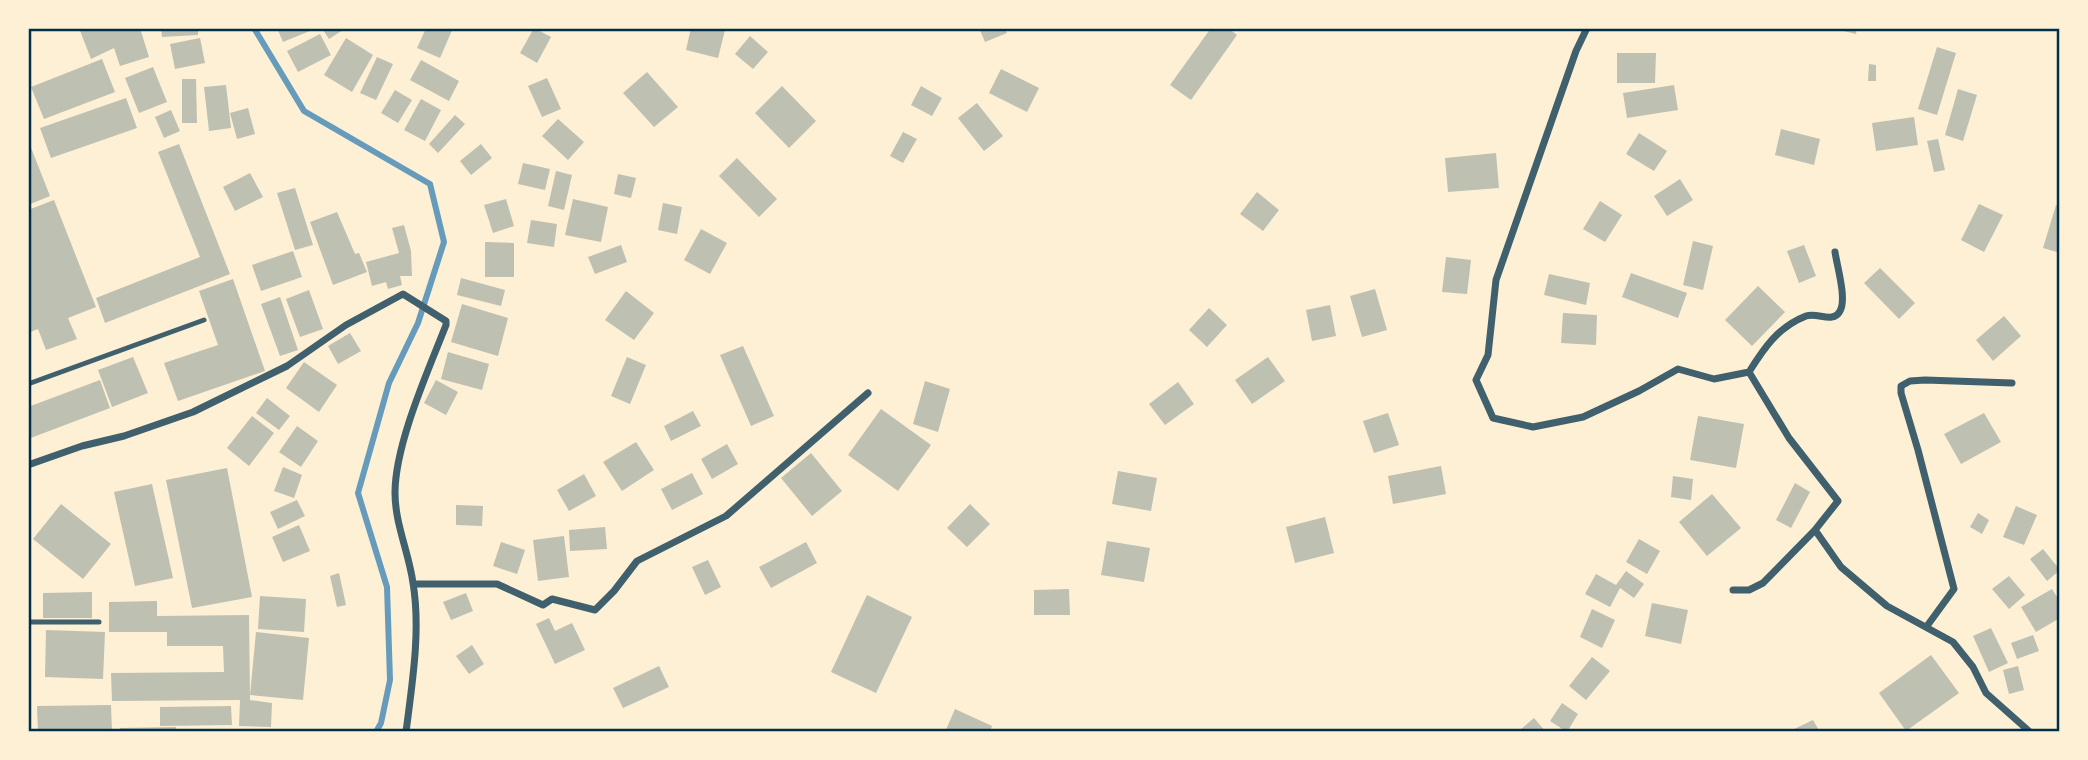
<svg xmlns="http://www.w3.org/2000/svg" width="2088" height="760" font-family="'Public Sans',sans-serif">
	<rect width="100%" height="100%" fill="#fdf0d5"/>
	<g fill="none" stroke-linecap="round" stroke-linejoin="round">
		<path stroke="#669bbc" stroke-width="6" d="M254,28L304,111L430,184L444,242L418,323L389,383L358,493L387,587L390,680L381,723L376,732"/>
	</g>
	<path fill="#bec0b2" d="M79,28H140L149,57L120,66L114,48L91,59Z
		M161,28H198V35L162,37Z
		M277,28H317L283,42Z
		M322,28H346L329,39Z
		M426,28H453L440,58L417,48Z
		M534,28L551,37L537,63L520,53Z
		M691,28L725,30L718,58L686,50Z
		M979,28H1004L1007,33L985,42Z
		M1211,28H1228L1237,35L1191,100L1170,85Z
		M1831,28H1857L1856,34Z
		M320,34L331,55L298,72L287,51Z
		M750,36L768,52L753,69L735,54Z
		M200,38L205,63L175,69L170,44Z
		M346,38L373,55L352,92L324,75Z
		M1937,47L1956,53L1937,115L1918,109Z
		M1617,53H1656L1655,83H1617Z
		M377,57L393,64L376,100L360,93Z
		M102,59L115,92L44,119L31,87Z
		M421,60L459,81L449,101L410,80Z
		M1869,64L1876,65V81H1868Z
		M153,67L167,102L139,113L125,78Z
		M1001,69L1039,88L1027,112L989,93Z
		M647,72L678,107L654,127L623,93Z
		M547,78L561,109L542,117L528,86Z
		M182,79H196L197,123H182Z
		M226,85L231,128L209,131L204,87Z
		M1674,85L1678,110L1627,118L1623,93Z
		M782,86L816,121L789,148L755,113Z
		M921,86L942,98L932,116L911,105Z
		M1958,89L1977,95L1963,141L1945,135Z
		M395,90L412,100L398,123L381,113Z
		M126,98L137,128L51,158L40,128Z
		M421,99L441,110L425,141L404,130Z
		M977,103L1003,136L984,151L958,118Z
		M248,108L255,134L237,139L230,113Z
		M171,110L180,131L164,138L155,117Z
		M455,115L465,124L438,153L429,144Z
		M1914,117L1918,145L1876,151L1872,123Z
		M558,119L584,142L568,160L542,136Z
		M1781,129L1820,139L1814,165L1775,155Z
		M903,132L917,139L903,163L890,156Z
		M1639,133L1667,151L1654,171L1626,154Z
		M1938,139L1945,170L1934,172L1927,141Z
		M28,140L50,196L28,205Z
		M179,144L230,274L105,323L96,298L200,257L158,152Z
		M481,144L492,158L471,175L460,161Z
		M1496,153L1499,188L1448,192L1445,158Z
		M737,158L777,199L759,217L719,176Z
		M523,163L550,169L545,190L518,184Z
		M556,171L572,175L564,210L548,206Z
		M250,173L263,197L235,211L223,187Z
		M618,174L636,178L631,198L614,194Z
		M1680,179L1693,200L1667,216L1654,196Z
		M295,188L313,245L295,250L277,193Z
		M1257,192L1279,210L1263,231L1240,214Z
		M506,199L514,226L493,233L484,205Z
		M573,199L608,207L601,242L565,235Z
		M54,200L96,307L68,318L77,339L46,350L38,329L28,333V210Z
		M1600,201L1622,215L1605,242L1583,229Z
		M663,203L682,207L677,234L658,230Z
		M1979,204L2003,215L1984,252L1961,240Z
		M2056,205L2060,207V253L2043,248Z
		M337,212L355,254L359,253L367,272L333,285L310,222Z
		M531,220L557,224L554,247L527,243Z
		M404,225L411,251L412,276H400L402,285L388,289L386,282L372,286L366,262L399,253L392,228Z
		M701,229L727,243L710,274L684,260Z
		M1693,241L1713,246L1703,290L1683,285Z
		M485,242L514,243V277H485Z
		M621,245L627,262L595,274L588,257Z
		M1804,245L1816,276L1799,283L1787,251Z
		M293,251L302,277L261,291L252,265Z
		M1446,257L1471,260L1467,294L1442,292Z
		M1880,268L1915,303L1899,319L1864,283Z
		M1631,273L1687,293L1678,318L1622,297Z
		M1549,274L1590,283L1586,305L1544,295Z
		M461,278L505,290L501,306L457,295Z
		M233,279L265,371L178,401L164,363L218,345L199,291Z
		M1758,286L1785,312L1752,346L1725,320Z
		M1375,289L1387,330L1362,337L1350,296Z
		M309,290L323,329L300,337L286,299Z
		M626,291L654,313L634,340L605,320Z
		M280,297L298,350L280,356L261,304Z
		M462,304L508,318L498,356L451,342Z
		M1330,305L1336,336L1312,341L1306,310Z
		M1209,308L1227,325L1207,347L1189,330Z
		M1563,313L1597,315L1596,345L1561,343Z
		M2004,316L2021,336L1993,361L1976,340Z
		M350,333L361,351L338,364L328,346Z
		M743,346L774,416L751,426L720,355Z
		M448,352L489,364L482,390L441,379Z
		M133,357L148,393L112,407L98,370Z
		M627,357L646,365L630,404L611,396Z
		M1268,357L1285,381L1252,404L1235,380Z
		M304,362L337,385L319,412L286,388Z
		M100,380L110,408L28,439V407Z
		M436,380L458,392L446,415L424,403Z
		M925,381L950,389L938,432L913,424Z
		M1178,382L1194,404L1165,425L1149,404Z
		M267,398L290,416L279,430L256,413Z
		M881,409L931,445L898,491L848,455Z
		M693,411L701,426L671,441L664,426Z
		M1388,413L1399,445L1374,453L1363,421Z
		M1984,413L2001,442L1961,464L1944,434Z
		M252,416L274,433L249,466L227,448Z
		M1698,416L1744,424L1736,468L1690,460Z
		M297,426L318,441L301,467L279,452Z
		M636,442L654,470L622,491L603,462Z
		M727,444L738,464L712,479L701,459Z
		M811,453L842,491L812,516L781,478Z
		M1441,466L1446,494L1393,504L1388,476Z
		M283,467L302,475L294,498L274,491Z
		M227,468L252,597L192,608L166,480Z
		M1118,471L1157,478L1151,511L1112,504Z
		M692,473L703,494L672,510L661,489Z
		M584,474L596,496L569,511L557,490Z
		M1673,476L1693,479L1691,500L1671,497Z
		M1795,483L1810,492L1791,528L1776,520Z
		M152,484L173,578L135,586L114,492Z
		M1712,494L1741,528L1707,556L1679,522Z
		M297,500L305,516L278,529L270,512Z
		M61,504L111,544L83,579L33,539Z
		M970,504L990,524L967,547L947,528Z
		M456,505L483,506L482,526L456,525Z
		M2016,506L2037,515L2024,545L2003,537Z
		M1978,513L1989,520L1982,534L1970,527Z
		M1325,517L1334,553L1295,563L1286,527Z
		M299,525L310,551L283,562L272,537Z
		M605,527L607,549L570,551L569,530Z
		M564,536L569,577L538,581L533,540Z
		M1639,539L1660,551L1647,574L1626,562Z
		M1107,541L1150,548L1144,582L1101,575Z
		M501,542L525,550L517,574L493,566Z
		M806,542L817,563L771,588L759,567Z
		M2043,549L2060,570L2047,581L2030,559Z
		M708,560L721,587L705,595L692,567Z
		M1626,571L1644,584L1634,598L1620,588L1610,607L1585,594L1596,574L1616,585Z
		M339,573L346,605L337,607L330,576Z
		M2009,576L2025,595L2009,609L1992,589Z
		M1069,589L1070,615H1034V590Z
		M2052,589L2060,602V618L2036,632L2021,607Z
		M92,592V618H43V593Z
		M466,593L473,611L451,620L443,602Z
		M867,595L912,617L876,693L831,672Z
		M260,596L306,599L304,632L258,629Z
		M157,601V616L249,615L250,700L272,703L271,727L239,726L240,700L112,701L111,673L224,672L223,646H167V632H109V602Z
		M1652,603L1688,610L1681,644L1645,636Z
		M1592,609L1615,620L1602,648L1580,637Z
		M549,618L555,631L572,623L585,650L555,664L536,624Z
		M1991,628L2008,663L1989,672L1973,636Z
		M46,630L105,632L103,679L45,677Z
		M256,632L309,638L303,700L250,695Z
		M2033,635L2039,651L2017,659L2011,643Z
		M472,645L484,664L469,674L456,656Z
		M1931,655L1959,693L1906,731L1879,693Z
		M1592,657L1610,671L1586,700L1569,686Z
		M659,666L669,687L623,708L613,688Z
		M2018,666L2024,690L2009,694L2003,670Z
		M1562,703L1578,714L1567,732L1550,721Z
		M111,705L112,732H38L37,706Z
		M231,706L232,725L160,726V707Z
		M955,709L992,726L990,732H945Z
		M1534,718L1546,732H1522L1520,730Z
		M1813,720L1820,732H1788Z
		M176,727V732H120V728Z"/>
	<g fill="none" stroke-linecap="round" stroke-linejoin="round">
		<path stroke="#3f606c" stroke-width="5" d="M28,384L204,320
			M28,622H99"/>
		<path stroke="#3f606c" stroke-width="7" d="M1587,28L1576,51L1496,280L1488,355L1476,380L1493,418L1533,427L1583,417L1639,391L1678,369L1714,379L1749,372L1789,438L1838,501L1815,530L1841,567L1887,606L1953,642L1973,667L1986,693L2030,732
			M1749,372C1764,348 1778,327 1806,316C1818,312 1833,324 1840,311C1847,299 1837,266 1835,252
			M28,465L82,446L124,436L193,412L287,366L346,325L403,294L446,321V325C428,371 395,444 395,493C395,524 409,553 413,583C421,631 412,684 406,732
			M414,584H497L543,605L552,599L595,610L614,591L637,561L726,516L868,393
			M1733,590H1749L1763,583L1815,530
			M1927,626L1954,589L1918,450L1901,393V386L1910,381L1925,380L2012,383"/>
	</g>
	<rect width="2088" height="760" fill="none" stroke="#fdf0d5" stroke-width="60"/>
	<rect x="30" y="30" width="2028" height="700" fill="none" stroke="#003049" stroke-width="2.5"/>
</svg>
